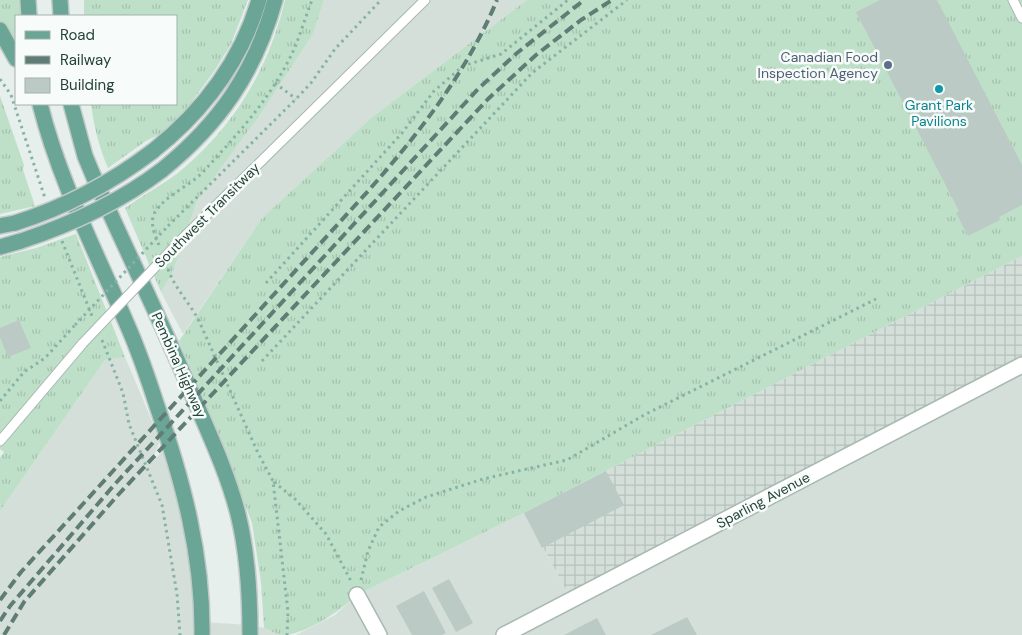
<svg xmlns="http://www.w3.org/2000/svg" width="1022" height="635" font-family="'DM Sans',sans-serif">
	<defs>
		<pattern id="industrial-grid" width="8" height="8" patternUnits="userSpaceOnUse" patternTransform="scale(1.25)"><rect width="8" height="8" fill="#d4dfda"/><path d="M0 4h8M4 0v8" fill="none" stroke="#b6c1bc"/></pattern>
		<pattern id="grass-tufts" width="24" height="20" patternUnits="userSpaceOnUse" patternTransform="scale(1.25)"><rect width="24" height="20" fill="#bfe0c8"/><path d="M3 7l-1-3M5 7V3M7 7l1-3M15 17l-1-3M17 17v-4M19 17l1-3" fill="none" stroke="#a4c1ad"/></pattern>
	</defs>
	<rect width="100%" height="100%" fill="#e6efeb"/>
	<path fill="#d4dfda" d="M324,0H527L372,117L262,218L183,334L161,292L173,272L197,201L262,112L313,34Z
		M125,357L160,440L152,462L166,448L174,454L202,622L250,625L264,628L282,635H0V511L105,360Z
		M1022,365V635H296L335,615L357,595L524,513L572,600Z"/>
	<path fill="url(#industrial-grid)" d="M1022,256V365L572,600L524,513Z"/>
	<path fill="url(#grass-tufts)" d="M0,0H28L29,16H16V59L0,30Z
		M84,0H248L231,44L215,70L188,107L160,134L146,141L108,168C99,147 94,127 91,104H176V16H84Z
		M285,0H324L313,34L262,112L197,201L173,272L161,292L125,208C144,194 167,183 185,167C237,122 269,67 285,0Z
		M527,0H1022V256L524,513L357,595C341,610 306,635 282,635C276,634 270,630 264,628L261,582L252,523L216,428L179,341L262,218L372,117Z
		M0,96L24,165L23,170L35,206L0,214Z
		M76,234L125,357L105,360L0,511V458L4,452L0,449V257L36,248Z"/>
	<path fill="#bbcac4" d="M880,0H937L1022,165V205L999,217L1000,220L968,236L956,213L959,211L856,12Z
		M19,320L31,348L8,357L0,337V328Z
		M606,471L624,505L542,548L524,513Z
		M449,579L473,623L456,632L432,588Z
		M424,591L446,633L442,635H412L396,606Z
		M687,617L697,635H651Z
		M597,618L606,635H564Z"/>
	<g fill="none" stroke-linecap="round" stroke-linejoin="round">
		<g stroke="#a8b8b2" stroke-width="11">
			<path id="service" d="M1013,0L1022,18
				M178,243L425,0
				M0,441L83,343"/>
		</g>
		<g stroke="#a8b8b2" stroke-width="18">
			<path id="minor" d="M357,595L379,635
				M504,635L1022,365"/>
		</g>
		<g stroke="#c2cac8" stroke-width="18">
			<path id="primary" d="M28,0L29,16
				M60,0L61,16
				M0,30L16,59
				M40,104C59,180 95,250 126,322C138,349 148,378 157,406C183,481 203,556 202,635
				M71,104L85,156L95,180C128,254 164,327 195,401C211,438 228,475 238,514C248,554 250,594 250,635
				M153,151C202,112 241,61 259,0
				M162,170C220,123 255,72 275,0
				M0,226L15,223
				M0,247L21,241"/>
		</g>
		<path stroke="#86b3a5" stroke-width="3" stroke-dasharray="2.5 4" stroke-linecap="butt" d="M0,79L11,95L45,198
			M275,83L296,99
			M168,226L296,99L311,83L335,49L381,0
			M62,241L92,316
			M159,245C155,234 149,223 155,212C166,195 188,187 202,173C237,135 274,95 295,47C301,32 306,16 312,0
			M168,269C175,289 190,303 199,321L258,453L273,481L288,612L287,635
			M266,283L402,133L434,91L463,66L501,54L568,0
			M102,340L123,393L129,424L162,505L177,594L180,635
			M262,361L532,73L627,0
			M0,401L24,372L45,358L75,325
			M274,482L295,499L326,534L352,583
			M361,580L368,551L379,527L399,511L426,497L483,479L567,460L644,415L876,299"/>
		<use href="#service" stroke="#fff" stroke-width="9"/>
		<use href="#minor" stroke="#fff" stroke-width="15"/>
		<use href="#primary" stroke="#6aa596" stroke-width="15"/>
		<path stroke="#5f7d75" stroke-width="4" stroke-dasharray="10 5" stroke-linecap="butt" d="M0,600L21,572L369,190C420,132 467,72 497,0
			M0,621L10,606L115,484L478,89L517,53L584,0
			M4,635L24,602L118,495L488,99L536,55L581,20L612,0"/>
		<g stroke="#a8b8b2" stroke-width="11" stroke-linecap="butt">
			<path id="service-bridge" d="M83,343L178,243"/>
		</g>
		<g stroke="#c2cac8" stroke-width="18" stroke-linecap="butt">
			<path id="primary-bridge" d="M15,223C66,207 111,183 153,151
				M21,241C72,224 120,202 162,170"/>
		</g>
		<path stroke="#86b3a5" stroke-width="3" stroke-dasharray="2.5 4" stroke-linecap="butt" d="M75,325L168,226"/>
		<use href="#service-bridge" stroke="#fff" stroke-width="9"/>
		<use href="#primary-bridge" stroke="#6aa596" stroke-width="15"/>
	</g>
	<circle fill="#5c6f8a" stroke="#f7fbf9" stroke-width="2" cx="888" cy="65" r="5"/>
	<circle fill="#0f9aa8" stroke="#f7fbf9" stroke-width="2" cx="939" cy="89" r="5"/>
	<g text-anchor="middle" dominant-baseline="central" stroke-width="5" stroke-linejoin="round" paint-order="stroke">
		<g font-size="14" fill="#4e5e75" stroke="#f7fbf9" text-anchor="end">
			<text x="878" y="57">Canadian Food<tspan x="878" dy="16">Inspection Agency</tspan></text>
		</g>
		<g font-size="14" fill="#0d838f" stroke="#f7fbf9">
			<text x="939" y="105">Grant Park<tspan x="939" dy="16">Pavilions</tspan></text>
		</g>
		<g font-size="14" fill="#24423a" stroke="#f7fbf9">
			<text transform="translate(207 215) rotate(-45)">Southwest Transitway</text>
			<text transform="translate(179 365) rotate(66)">Pembina Highway</text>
			<text transform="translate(763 500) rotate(-28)">Sparling Avenue</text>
		</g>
	</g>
	<rect x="15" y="15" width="162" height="90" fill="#f7fbf9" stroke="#a3b1ad"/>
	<rect x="25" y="31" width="25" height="8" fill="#6aa596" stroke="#a3b1ad"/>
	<text x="60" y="40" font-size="15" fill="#24423a">Road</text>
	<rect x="25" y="56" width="25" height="8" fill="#5f7d75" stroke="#a3b1ad"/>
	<text x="60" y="65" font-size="15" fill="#24423a">Railway</text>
	<rect x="25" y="78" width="25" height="15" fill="#bbcac4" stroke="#a3b1ad"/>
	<text x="60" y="90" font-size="15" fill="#24423a">Building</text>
</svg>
